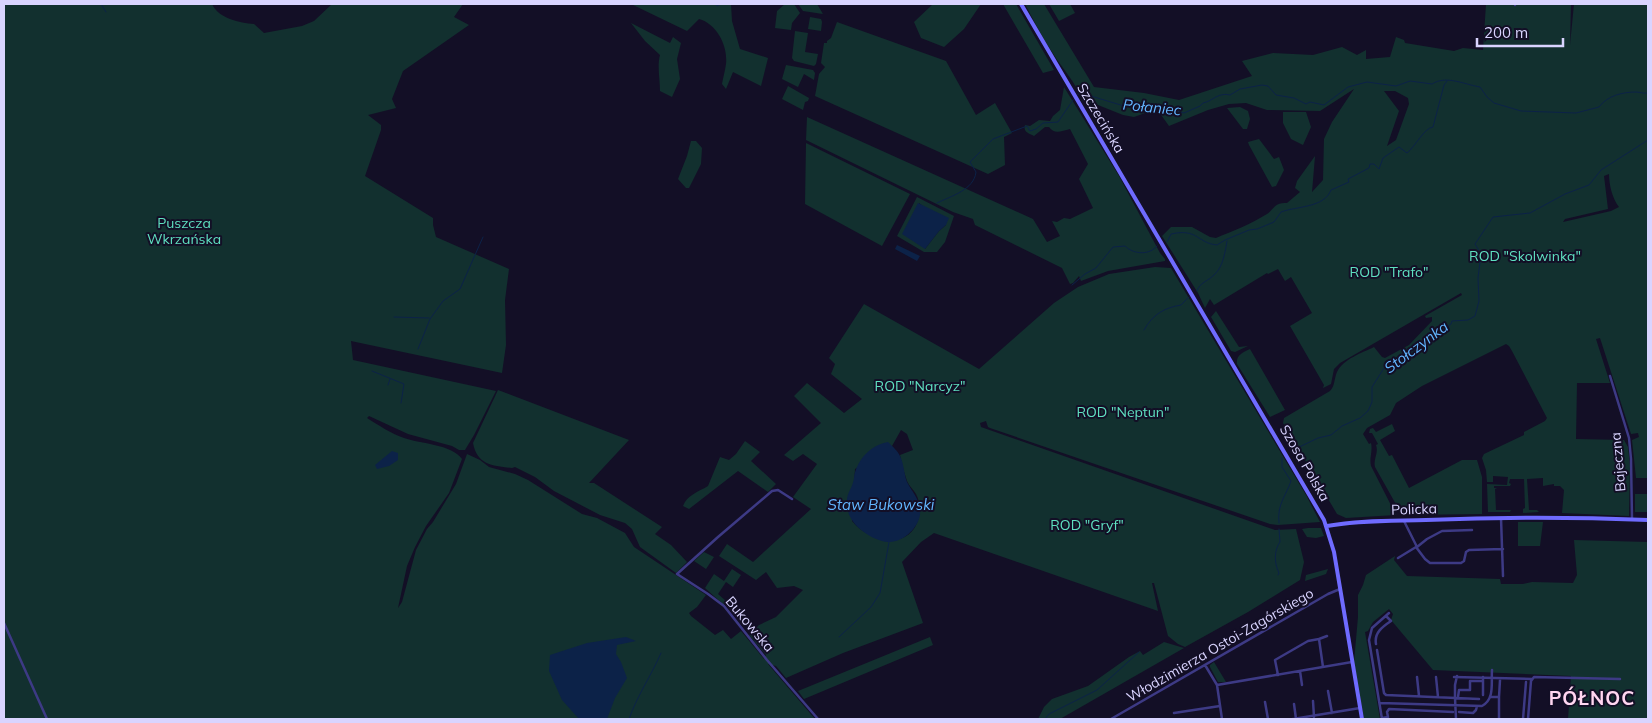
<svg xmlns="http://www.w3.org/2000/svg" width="1652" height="723" font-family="Mulish,sans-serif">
	<rect width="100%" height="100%" fill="#130f26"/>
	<path fill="#12302f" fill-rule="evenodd" d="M4,4H212C218,18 240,23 254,24L264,33L302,26L314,21L332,4H463L454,17L469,25L403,71L392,99L396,108L368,115L381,125V130L365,176L433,218V225L436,237L509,269L505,300L506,345L502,373L351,341L353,360L496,391L474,435L465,450H459L452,446L408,434L369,416L367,418C378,425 392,434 404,438C421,444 451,444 462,459L449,493L426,526L415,547L407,566L398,608L402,602L416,550L427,529L433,522L456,484L467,454L480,460L489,467L515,474L528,480L582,514L597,518L625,533L634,547L706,595L697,607L689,613L691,616L715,635L723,630L731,639L741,631L764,659L766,655L749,635L759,625L776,617L803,590L794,586L777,588L766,572L756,580L719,556L727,544L753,562L811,509L793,497L817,464L803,454L793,461L784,455L821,423L794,396L807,383L844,413L862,399L831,374L835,364L829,358L864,304L979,369L1054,303L1078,287L1109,274L1155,267L1171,268L1306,495L1320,522L1278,525L1270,524L990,428L988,427L986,421L980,423L981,427L1275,530L1296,529L1304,562L1300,580L1248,612L1185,647L1178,644L1168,636L1154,583H1152L1158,611L934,533L921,542L902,562L923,623L843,653L786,678L776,666L768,664L815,719H4ZM901,430L907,434L913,450L900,455C902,464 904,473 907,481C909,486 913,489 916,494C924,509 919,533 900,539C897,540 892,539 889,539C874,538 862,533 852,521L855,469L892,446Z
		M631,4H731L732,21L740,49L768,58L761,86L733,72L726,89L722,84C723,78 725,71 726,64C728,46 717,24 699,19L687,31Z
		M785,4H794L800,13L792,23L791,30L775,28L777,11Z
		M798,4H817L823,14L803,11Z
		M933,4H981L964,29L944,47L921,38L914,22Z
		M1003,4H1016L1054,70L1043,73Z
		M1025,4H1044L1094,87L1144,93L1179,100L1252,76L1242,61L1273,53L1313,55L1342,47L1357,55L1366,50V59L1390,57L1396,37L1404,40L1405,43L1454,51L1463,48L1483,50L1486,4H1571L1570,45L1574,4H1648V478H1636L1632,440L1639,437L1638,433L1631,434L1600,338L1596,339L1610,383H1577L1576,439L1624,440L1628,447L1630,466L1629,516L1562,513L1564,490L1560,486H1554V484L1543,486V478L1527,479L1529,510H1537L1539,512L1523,513V509L1525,508L1524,479H1510L1509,483L1511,484L1510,486H1494V488H1497L1495,489L1496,510H1511L1510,512H1488L1487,484L1507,485L1508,477L1493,476V482H1487L1486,470L1482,458L1484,454L1524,435V432L1545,421L1547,418L1512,351L1509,346L1506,344L1422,386L1396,403L1390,415L1367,428L1363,434L1369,444L1371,443C1373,451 1369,458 1371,466L1396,515L1346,518L1337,514L1283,423L1284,418L1330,391C1335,386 1334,379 1337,372C1343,359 1362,353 1374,347L1382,357L1385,358L1409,345L1432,321V317L1426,318L1425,316L1462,295L1461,293L1340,363L1334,369L1331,384L1323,388L1324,385L1290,326L1312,313L1291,277L1285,281L1278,269L1268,274L1267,273L1214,305L1210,299L1205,308L1198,293L1162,236L1171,227H1192L1210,237L1216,238C1233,231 1251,224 1267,214C1275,208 1275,202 1287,203L1300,192L1295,188L1297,181L1315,156L1312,192L1323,180L1324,139L1332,122L1354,89L1320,111L1267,110L1246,103L1229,104L1208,110L1169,126L1159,112H1148L1134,117L1123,115L1098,105L1082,101C1080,88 1062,68 1054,55C1043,39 1034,21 1025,4ZM1384,91H1395L1408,98L1409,104L1396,140L1387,146L1399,111ZM1609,174C1609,184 1612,198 1619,207L1611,211L1563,222L1565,219L1608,209L1604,176Z
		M1049,4H1070L1075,13L1059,21Z
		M810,17L821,19L822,22L821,31L808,29Z
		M837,22L946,61L976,115L995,103L1012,133L1004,137L1005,165L988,174L815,96L819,74L825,67L821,63L824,43H827V41L831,38Z
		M631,23L670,43L673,37L681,43L677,59L680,79L672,97L660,91C660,79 657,66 660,55L645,41Z
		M795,31L808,33L805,52L818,54L816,64L814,66L794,61L792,58Z
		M786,65L813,70L815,73L814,80L804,74L798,87L782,79Z
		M788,86L809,98L808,101L805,102L803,110L782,99Z
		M1064,87L1119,176L1160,253L1165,259V261L1108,271L1081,281L1079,276L1073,283L1070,284L1062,268L975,225L973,219L953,212L806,140L807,117L1033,219L1047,242L1060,236L1052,221L1057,222L1064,218L1070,219L1093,208L1079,179L1088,164L1070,129C1061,131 1055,135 1049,127H1045L1034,136C1028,133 1023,132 1025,125L1030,126L1039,120L1050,121L1053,116L1060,110Z
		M1240,107L1248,111L1250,119L1247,129H1243L1227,108Z
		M1283,112H1306L1311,127L1303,145L1291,139L1283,123Z
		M1259,139L1274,159L1279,157L1284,170L1276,186L1272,187L1249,145L1248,142Z
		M691,141H696L702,148L701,164L689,188H686L678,179L687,156Z
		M806,143L910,194L882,246L805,204Z
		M917,197L954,216L945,242L937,252H924L897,236ZM919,203L946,225L939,231L925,249Z
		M1216,311L1239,347L1248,346L1235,352L1231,351L1211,317Z
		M1250,349L1285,410L1270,417L1237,364C1236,355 1242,353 1250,349Z
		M498,390L629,440L589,483H594L662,527L655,534L671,545L687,562L676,573L640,547L632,529L625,523L600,515L554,491L535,477L515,467L512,468C493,466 477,465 473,443Z
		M1392,424L1395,431L1380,440L1389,456L1392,455L1409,488L1462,460H1477L1482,477V514L1402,515L1375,467C1373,459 1379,453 1376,445L1378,444L1372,433H1369L1370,429L1373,428L1376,432Z
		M745,441L760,452L751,461L776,484L768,492L738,471L689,509L683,506C687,495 698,492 708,486L720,457L729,460L736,454Z
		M1635,494H1648V512H1635Z
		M1518,522H1543L1540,546H1518Z
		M1308,528H1321L1324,536L1316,538L1307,537L1302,529Z
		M1574,540L1648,542V719H1568L1571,676L1433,670L1391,620L1393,614L1389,609L1373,622L1368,631L1365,632L1380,719H1364L1354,662L1358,617V595L1363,585L1366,575L1395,556L1394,560L1407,576L1500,579L1501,584H1523L1532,582L1573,583L1577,575Z
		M704,552L714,557L706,569L694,561Z
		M732,569L741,575L733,587L726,582L718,594L727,602L724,605L705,588L714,574L724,581Z
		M1328,569L1326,574L1305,581L1306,575Z
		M930,637L933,645L804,699L798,691Z
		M1164,642L1184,648L1060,719H1038L1044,707L1052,699L1088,686L1129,657L1140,651L1143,655Z
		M1214,662L1226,682H1218L1210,667V665Z"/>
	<path fill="#0c2248" d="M918,203L949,218L946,225L939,231L925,249L902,234Z
		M897,245L920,256L917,261L895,249Z
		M888,442C892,446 898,451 900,456C904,464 904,474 907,482C912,492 919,498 920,510C922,525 904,543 888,542C873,541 851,526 848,511C844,492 852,492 854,478C856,461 870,445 888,442Z
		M392,451L398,453V460L389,466L377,469L375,465Z
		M626,637L636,641L617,645L616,654L621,662L627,678L615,698L607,719H579L562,700L549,671L550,655L587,643Z"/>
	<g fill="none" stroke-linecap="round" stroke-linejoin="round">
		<path stroke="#0c2248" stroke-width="1" d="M101,4L106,12
			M715,4L717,6L721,4
			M1078,94L1081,93L1124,106L1147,105L1156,108L1162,107L1184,113L1200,106L1203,103C1213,101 1218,92 1230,95L1240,89L1262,85L1268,86L1276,95L1294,98L1306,104L1310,102L1324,105L1348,87L1367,82L1396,86L1410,81L1432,84C1446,75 1463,84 1480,87L1487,97L1494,103L1521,111L1576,113L1599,107C1607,96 1622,92 1636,92C1640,92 1644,94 1648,93
			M937,203C951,196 974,190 976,172L970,162L993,139L1027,126L1030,131L1036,129L1043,123L1058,122L1073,100
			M1167,242L1171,234C1198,228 1197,243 1217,245L1225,240L1249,230L1257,229L1274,222L1281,212C1297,206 1324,208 1331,190L1349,182L1348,179L1369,168L1370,164H1374L1379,169L1383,158L1399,147L1407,153C1415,147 1424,128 1433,127L1444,85L1447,81
			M1072,285L1085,274L1096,268L1113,247L1125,246C1133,254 1149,256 1157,246
			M1197,291C1199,283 1208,281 1214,275C1223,267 1225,253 1227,241
			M394,317L429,318
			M1144,330C1153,314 1164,308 1181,305L1189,297
			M418,349L430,319L443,301L460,289L483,237
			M372,371L404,384L401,403
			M388,385L390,379
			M1291,451L1318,438L1331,435L1342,426L1360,418L1368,411L1372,402V387L1384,368L1412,351L1421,343L1445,329L1451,324L1452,321L1468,320L1475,316L1479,301L1478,278L1481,254L1475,244L1493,217L1530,213L1565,194L1589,185L1601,170L1648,140
			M1279,523C1277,504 1285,498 1291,481L1282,467V458
			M1278,575L1279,573C1274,563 1274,550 1280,542L1279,529
			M839,637L871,607L880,593L889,542
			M629,719C637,696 651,676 661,653
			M1045,719L1049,714L1097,690L1139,652"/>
		<path stroke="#3d3a85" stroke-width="2.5" d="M1515,5V4
			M1610,376L1629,438L1631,459L1632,519
			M792,499L778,490L772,491L718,537L677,574L708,594L724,606L767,660L818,719
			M1501,518L1503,576
			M1404,521L1417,547L1427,539L1442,531L1472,530
			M1398,558L1416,547L1425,559L1430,563H1461L1464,561L1466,552L1469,550L1503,549
			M4,623L47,719
			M1319,639L1327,636
			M1376,644C1374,633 1382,627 1391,621L1386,616
			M1377,650L1384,693L1386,695L1479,699
			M1205,665L1217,685L1222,719
			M1300,671L1302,685
			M1278,675L1275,660L1308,641L1319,639L1323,667
			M1417,677L1419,696
			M1436,677L1438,697
			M1454,677L1532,679
			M1217,685L1352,662
			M1328,691L1332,713
			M1483,695V677
			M1455,697V685L1457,676
			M1458,697L1459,690H1470V681H1481
			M1491,697H1499L1500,680
			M1455,698L1456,719
			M1313,701L1314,717
			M1265,702L1268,719
			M1380,703L1482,706C1495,699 1491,683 1492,670
			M1294,704L1296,719
			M1459,712L1473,713L1476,710L1477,706
			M1174,713L1220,706
			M1382,718L1388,717L1387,712L1389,709L1453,712
			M1111,719L1328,594L1340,589
			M1293,719L1360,708
			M1382,719L1369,640L1372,628L1389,613
			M1499,719V697
			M1523,719L1526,682
			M1528,719L1531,681L1534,677L1620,679"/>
		<path stroke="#6f6bff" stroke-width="4" d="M1021,4L1324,520L1334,552L1362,719
			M1327,526C1359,520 1394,521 1426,520C1500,517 1574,517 1648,520"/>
	</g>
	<g text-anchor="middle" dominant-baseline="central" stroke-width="4" stroke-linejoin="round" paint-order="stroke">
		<g font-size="14" fill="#d9d4ff" stroke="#130f26">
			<text transform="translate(1101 118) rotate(59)">Szczecińska</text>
			<text transform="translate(1618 462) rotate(-95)">Bajeczna</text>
			<text transform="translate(1305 463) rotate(60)">Szosa Polska</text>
			<text transform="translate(1414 509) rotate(-2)">Policka</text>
			<text transform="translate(750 624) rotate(50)">Bukowska</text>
			<text transform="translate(1220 645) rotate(-30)">Włodzimierza Ostoi-Zagórskiego</text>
		</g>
		<g font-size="14" fill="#5fe0c0" stroke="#130f26">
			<text x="184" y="223">Puszcza<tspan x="184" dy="16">Wkrzańska</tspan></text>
			<text x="1525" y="256">ROD "Skolwinka"</text>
			<text x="1389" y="272">ROD "Trafo"</text>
			<text x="920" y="386">ROD "Narcyz"</text>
			<text x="1123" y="412">ROD "Neptun"</text>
			<text x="1087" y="525">ROD "Gryf"</text>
		</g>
		<g font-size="15" font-style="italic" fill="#62b6ff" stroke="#130f26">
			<text transform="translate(1152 107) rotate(6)">Połaniec</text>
			<text transform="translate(1416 347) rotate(-37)">Stołczynka</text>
			<text x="881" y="504">Staw Bukowski</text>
		</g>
		<g font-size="19" font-weight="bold" letter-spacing="1" fill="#ffd6f0" stroke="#130f26">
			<text x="1592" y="698">PÓŁNOC</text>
		</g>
	</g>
	<rect width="1652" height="723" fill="none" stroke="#d9d4ff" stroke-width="10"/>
	<path d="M1477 38v8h86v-8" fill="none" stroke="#d9d4ff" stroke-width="2.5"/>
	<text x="1484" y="38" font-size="15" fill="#d9d4ff" stroke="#130f26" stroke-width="4" paint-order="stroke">200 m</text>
</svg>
